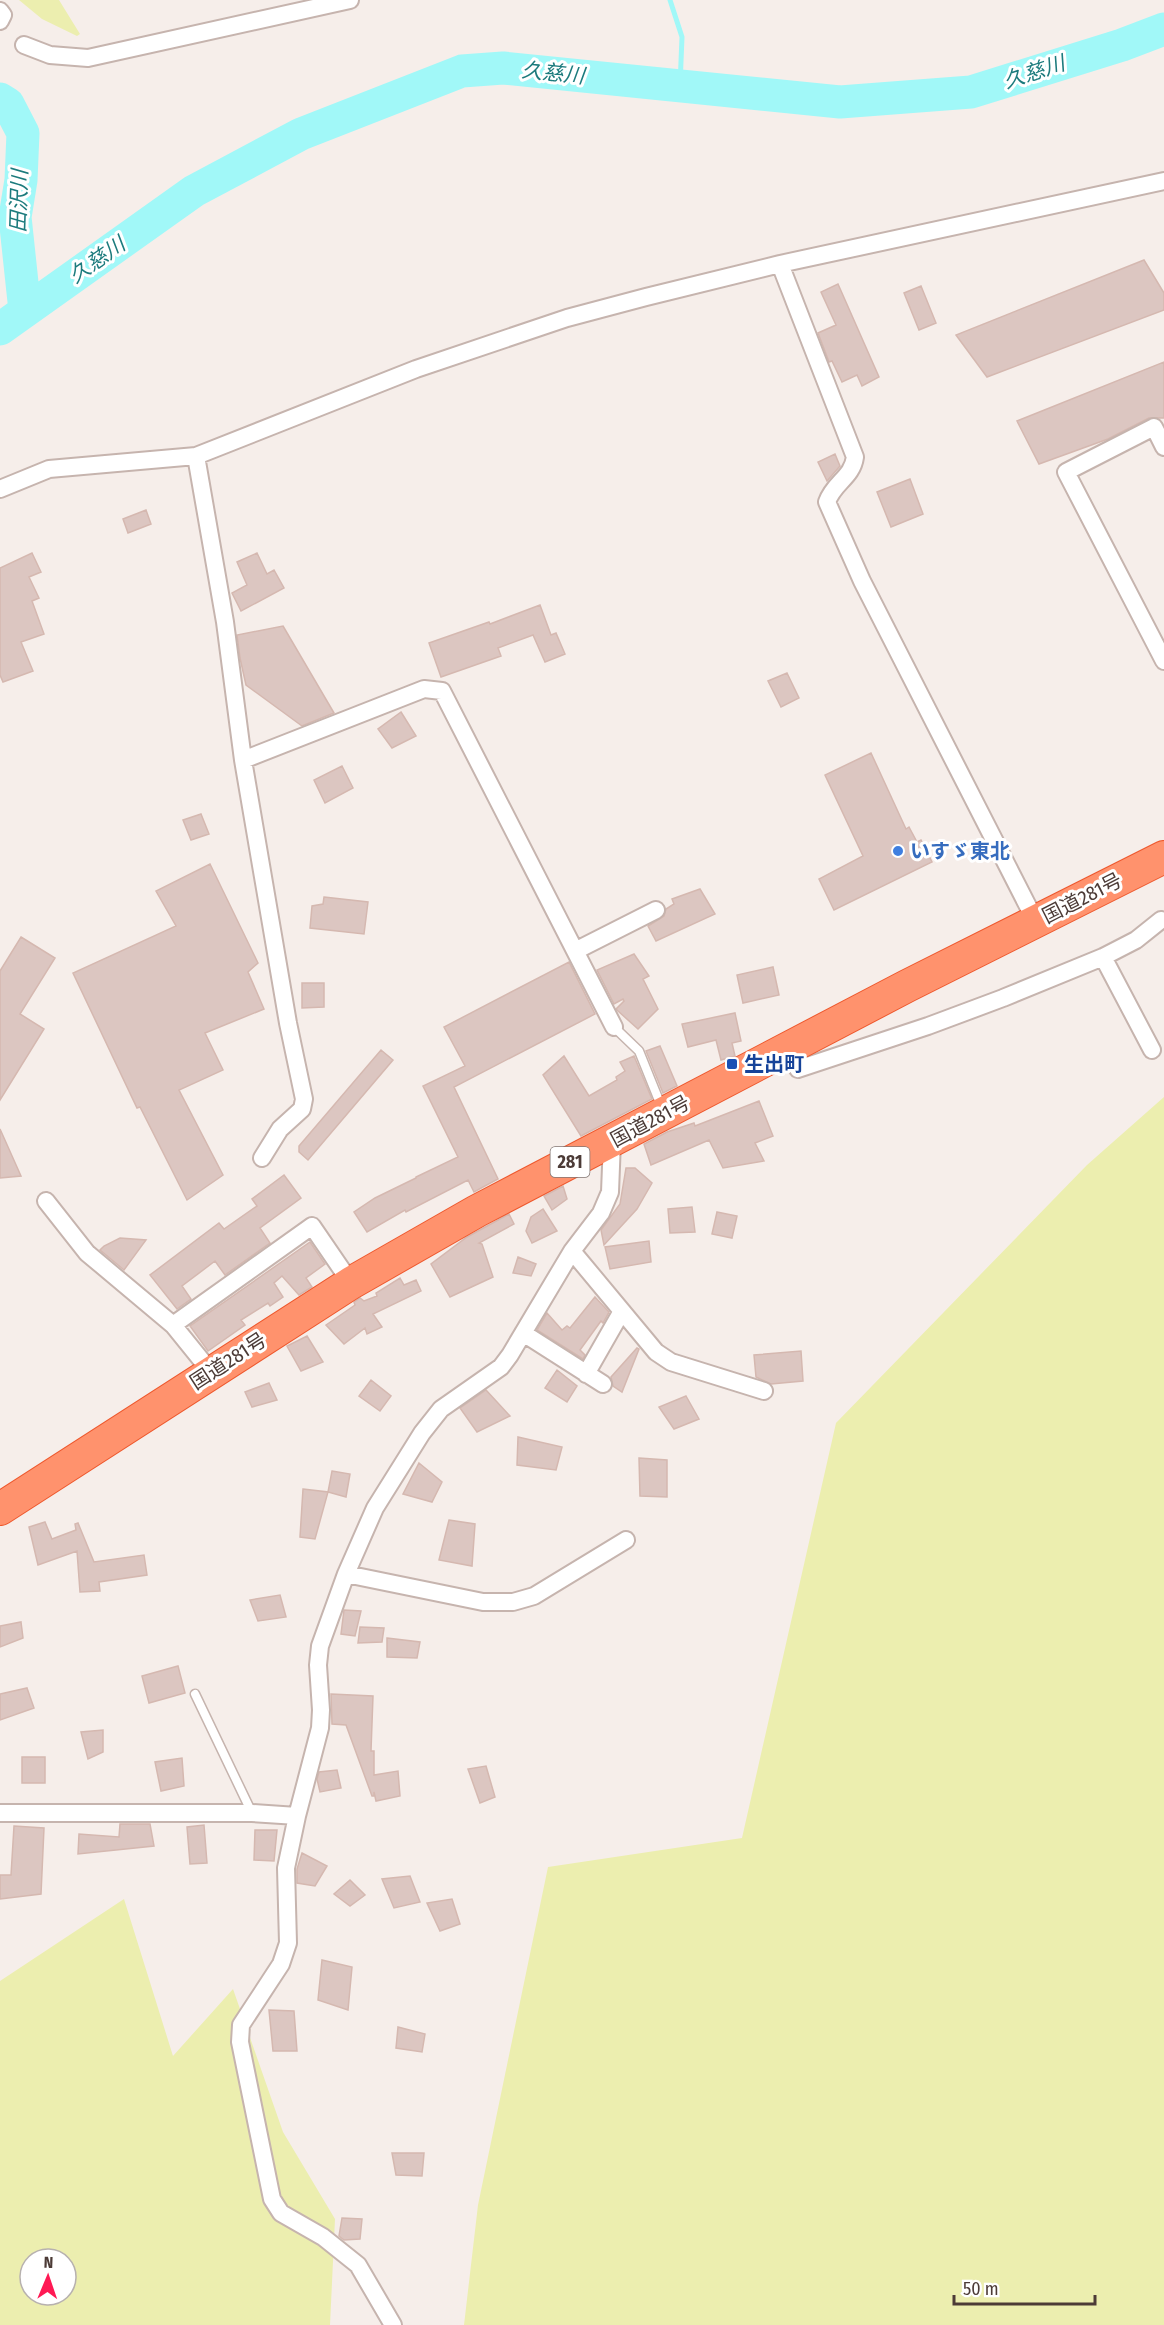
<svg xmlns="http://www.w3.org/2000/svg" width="1164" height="2325" font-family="'Fira Sans Condensed','Noto Sans JP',sans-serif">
	<rect width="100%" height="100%" fill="#f6eeea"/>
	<path fill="#eceeaf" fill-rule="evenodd" d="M19,0H59L80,34L77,36L42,19Z
		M1164,1097V2325H464L478,2205L548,1867L742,1838L836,1423L1087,1165Z
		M124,1899L173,2056L233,1989L283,2132L335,2219L330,2325H0V1981ZM30,2259H66V2295H30Z"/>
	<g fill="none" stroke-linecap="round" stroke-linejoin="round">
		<path stroke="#a1f8f8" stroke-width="5" d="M670,0L682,37L680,86"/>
		<path stroke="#a1f8f8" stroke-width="33" d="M0,99L8,104L23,133L21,180L15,217L25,311
			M0,329L194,191L301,134L462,71L503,68L840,102L971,92L1122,45L1164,29"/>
	</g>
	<path fill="#dcc6c1" stroke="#d5b8b0" stroke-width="1.5" d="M1144,260L1164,293V310L987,377L956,335Z
		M838,284L879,377L862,386L857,375L842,382L832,361L829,362L818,333L836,325L821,292Z
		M921,286L936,323L919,330L904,293Z
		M1164,362V418H1149L1108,439L1039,464L1017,421Z
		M835,454L840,466L827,481L818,462Z
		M910,479L923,514L891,527L877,492Z
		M146,510L151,524L128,533L123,519Z
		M32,553L41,572L29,577L39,598L32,601L44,634L21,642L33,671L3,682L0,675V568Z
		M257,553L267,574L274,570L284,588L241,611L232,593L247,585L237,562Z
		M540,605L551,635L556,633L565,654L545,662L533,635L498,648L501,656L441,677L429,643L489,622L490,624Z
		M283,626L334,713L302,726L246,685L240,658L237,635Z
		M787,673L799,698L781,707L768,681Z
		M401,712L416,736L392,748L378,729Z
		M871,753L906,829L909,827L917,842L921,840L932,862L834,910L819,879L863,856L825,775Z
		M342,766L353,788L325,803L314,780Z
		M201,814L209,834L191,840L183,820Z
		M210,864L258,963L248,972L264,1009L205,1033L223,1070L179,1090L223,1175L187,1200L140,1107L137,1108L73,973L176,926L156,891Z
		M700,889L715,914L656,941L648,926L664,916L666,909L674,904L672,899Z
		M324,897L368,902L364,934L310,928L312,906L323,904Z
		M21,937L55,958L20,1014L44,1029L0,1100V971Z
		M634,954L649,976L643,979L658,1009L638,1029L618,1011L616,1009L624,1001L623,999L614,1004L597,970Z
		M569,962L595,1014L454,1087L498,1179L474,1192L468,1180L406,1212L405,1210L367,1232L354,1212L375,1198L416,1178V1177L458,1157L423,1086L465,1066L444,1027Z
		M773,967L779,995L743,1003L737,975Z
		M302,983H324V1007L302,1008Z
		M735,1013L741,1041L732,1043L735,1056L721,1060L716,1040L688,1047L682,1024Z
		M660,1046L677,1086L663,1093L646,1051Z
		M381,1050L393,1060L308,1160L299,1152V1146Z
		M564,1056L589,1096L617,1080L616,1077L625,1071L620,1062L634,1056L652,1099L581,1136L543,1075Z
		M759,1101L773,1136L755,1143L764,1161L723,1168L709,1140L651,1165L644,1144L667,1132L694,1123L695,1126Z
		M0,1129L21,1176L0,1178Z
		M626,1168H635L652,1183L637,1209L604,1245L601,1230L620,1204Z
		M284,1175L301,1198L260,1228L270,1243L225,1275L215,1261L182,1286L191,1299L177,1309L150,1275L219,1223L224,1229L257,1206L252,1199Z
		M563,1186L567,1199L552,1210L544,1196Z
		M692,1207L695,1232L670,1233L668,1209Z
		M543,1209L557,1231L532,1243L526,1231L531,1217Z
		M717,1212L737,1216L732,1238L712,1234Z
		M509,1214L514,1224L479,1243L482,1244L493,1277L450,1297L431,1264L467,1237Z
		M120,1238L146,1240L124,1270L100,1250L104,1246Z
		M649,1241L651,1262L610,1269L605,1247Z
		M310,1242L325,1264L306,1278L312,1287L299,1295L282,1276L274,1283L283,1297L270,1306L268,1303L241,1320L245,1325L208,1351L190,1326Z
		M518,1257L536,1264L531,1276L513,1273Z
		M400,1278L404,1285L416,1280L421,1291L373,1314L382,1327L367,1334L365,1328L344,1344L326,1325L355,1305L354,1302L360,1298L364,1301L377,1296L376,1293Z
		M595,1297L609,1312L603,1323L601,1321L580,1350L585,1355L583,1359L537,1330L547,1313L562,1330L567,1326L570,1328Z
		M307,1336L323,1362L301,1371L287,1346Z
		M637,1348L639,1349L622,1392L613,1386L611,1377Z
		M801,1351L803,1381L771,1384L756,1377L754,1355Z
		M557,1370L577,1386L567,1402L545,1388Z
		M371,1380L391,1396L380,1411L359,1396Z
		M269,1383L277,1400L252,1407L245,1392Z
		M486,1390L510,1416L477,1432L460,1408Z
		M686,1396L699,1419L674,1429L659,1407Z
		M518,1437L562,1447L556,1470L517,1465Z
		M639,1458L667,1460V1497L640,1496Z
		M419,1463L442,1482L432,1502L403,1494Z
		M332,1471L350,1474L346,1497L328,1492Z
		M303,1489L328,1492L315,1539L300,1537Z
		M449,1520L475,1524L472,1566L439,1560Z
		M45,1522L52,1539L76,1530L75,1524L78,1523L94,1562L144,1555L147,1575L99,1582L100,1591L80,1592L77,1551L38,1565L29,1527Z
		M280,1595L286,1617L258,1621L250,1600Z
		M344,1610L361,1611L355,1636L341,1634Z
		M21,1622L23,1638L0,1647V1626Z
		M360,1627L384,1628L382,1642L358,1643Z
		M387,1638L420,1642L417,1658L387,1657Z
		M178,1666L185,1693L149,1703L142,1676Z
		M27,1688L34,1708L0,1720V1694Z
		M331,1694L373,1696L371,1751H374V1775L398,1771L400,1796L376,1801L374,1792V1796H372L346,1725L332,1724Z
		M103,1730V1752L88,1759L81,1732Z
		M22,1757H45V1783H22Z
		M182,1758L184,1786L161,1791L155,1762Z
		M486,1766L495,1797L480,1803L468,1769Z
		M337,1770L341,1788L320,1792L317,1779L319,1772Z
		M120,1824H150L154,1846L78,1854L79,1834L119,1837Z
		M204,1825L207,1863L190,1864L187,1827Z
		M14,1826L44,1828L41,1894L0,1899V1875H11Z
		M255,1830H277L274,1861L254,1860Z
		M302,1853L327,1866L315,1886L297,1883V1869Z
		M410,1876L420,1902L394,1908L382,1879Z
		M350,1880L365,1895L350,1906L334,1894Z
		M452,1899L460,1924L440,1931L427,1903Z
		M322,1960L352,1967L348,2010L318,2000Z
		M269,2010L294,2011L297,2051H273Z
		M398,2027L425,2034L422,2052L396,2048Z
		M392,2153H424L422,2176L396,2175Z
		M342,2218L362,2219L360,2239L344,2240L339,2236Z"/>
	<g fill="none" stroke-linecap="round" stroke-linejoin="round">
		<g stroke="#c6b4ae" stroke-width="11">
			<path id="lane" d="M614,1027L639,1051L662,1108
				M195,1694L252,1813"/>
		</g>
		<g stroke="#c6b4ae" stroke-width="20">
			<path id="street" d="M0,11L3,15L0,21
				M24,45L50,55L88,58L350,0
				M780,264L855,457C852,478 834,482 827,502L862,581L1036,922
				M1164,447L1154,427L1066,472L1164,661
				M196,456L225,622L243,760L288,1023L304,1099L302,1109L280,1129L262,1158
				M0,489L49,469L196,456L416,369L567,318L646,297L780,264L1164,181
				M243,760L424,689L442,691L614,1027
				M575,951L656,910
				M1103,957L1152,1050
				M786,1049L798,1069L928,1026L1003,998L1103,957L1136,940L1161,920
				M46,1201L87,1253L173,1325L211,1372
				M572,1251L656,1352L671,1362L764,1391
				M173,1325L312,1226L351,1283
				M523,1333L603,1384
				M586,1374L622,1311
				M346,1574L483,1602H513L534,1596L626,1540
				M0,1813H252L297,1816
				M393,2325L358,2265L323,2237L281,2213L272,2199L240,2042L241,2025L281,1964L288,1943L286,1868L297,1816L320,1728L321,1710L318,1665L320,1646L346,1574L375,1508L422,1433L441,1409L501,1367L510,1355L572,1251L601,1213L610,1192L612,1141"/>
		</g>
		<g stroke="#ee582d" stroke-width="34">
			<path id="highway" d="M0,1509L351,1283L477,1211L907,986L1164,857"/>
		</g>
		<use href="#lane" stroke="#fff" stroke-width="8"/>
		<use href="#street" stroke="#fff" stroke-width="16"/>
		<use href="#highway" stroke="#ff926d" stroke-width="32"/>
	</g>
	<circle fill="#3f7fe0" stroke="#fff" stroke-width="2" cx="898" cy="851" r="6"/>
	<rect fill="#1a4fb4" stroke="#fff" stroke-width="2" x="726" y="1058" width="12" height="12" rx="3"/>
	<g text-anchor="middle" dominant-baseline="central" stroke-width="6" stroke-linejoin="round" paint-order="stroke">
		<rect fill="#fff" stroke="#827673" stroke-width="1.5" x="550.5" y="1147" width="39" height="30" rx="4.5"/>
		<g font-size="18" font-weight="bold" fill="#4c3b37">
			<text x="570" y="1162">281</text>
		</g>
		<g font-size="20" font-weight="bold" fill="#366cbe" stroke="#fff" text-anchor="start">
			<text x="910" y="851">いすゞ東北</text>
		</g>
		<g font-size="20" fill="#4c3b37" stroke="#fff">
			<text transform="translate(1082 898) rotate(-27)">国道281号</text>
			<text transform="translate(650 1121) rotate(-28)">国道281号</text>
			<text transform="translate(228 1361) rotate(-33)">国道281号</text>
		</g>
		<g font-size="20" font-weight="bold" fill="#164399" stroke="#fff" text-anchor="start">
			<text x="744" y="1064">生出町</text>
		</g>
		<g font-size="21" font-style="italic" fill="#1c7b7d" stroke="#fff">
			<text transform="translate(1034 72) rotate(-18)">久慈川</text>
			<text transform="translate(553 73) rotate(6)">久慈川</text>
			<text transform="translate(19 201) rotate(-88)">田沢川</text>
			<text transform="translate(97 260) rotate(-35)">久慈川</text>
		</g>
	</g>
	<g transform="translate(48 2277) rotate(2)"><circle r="28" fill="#ffffff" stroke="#b7b1af" stroke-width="1.5"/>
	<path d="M0-4.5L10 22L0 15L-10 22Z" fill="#ff1954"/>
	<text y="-9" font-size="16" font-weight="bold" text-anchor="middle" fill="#4c3b37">N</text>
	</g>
	<path d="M954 2295v9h141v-9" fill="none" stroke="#4c3b37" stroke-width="3"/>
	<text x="963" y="2295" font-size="18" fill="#4c3b37" stroke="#ffffff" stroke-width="4.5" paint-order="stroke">50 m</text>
</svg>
